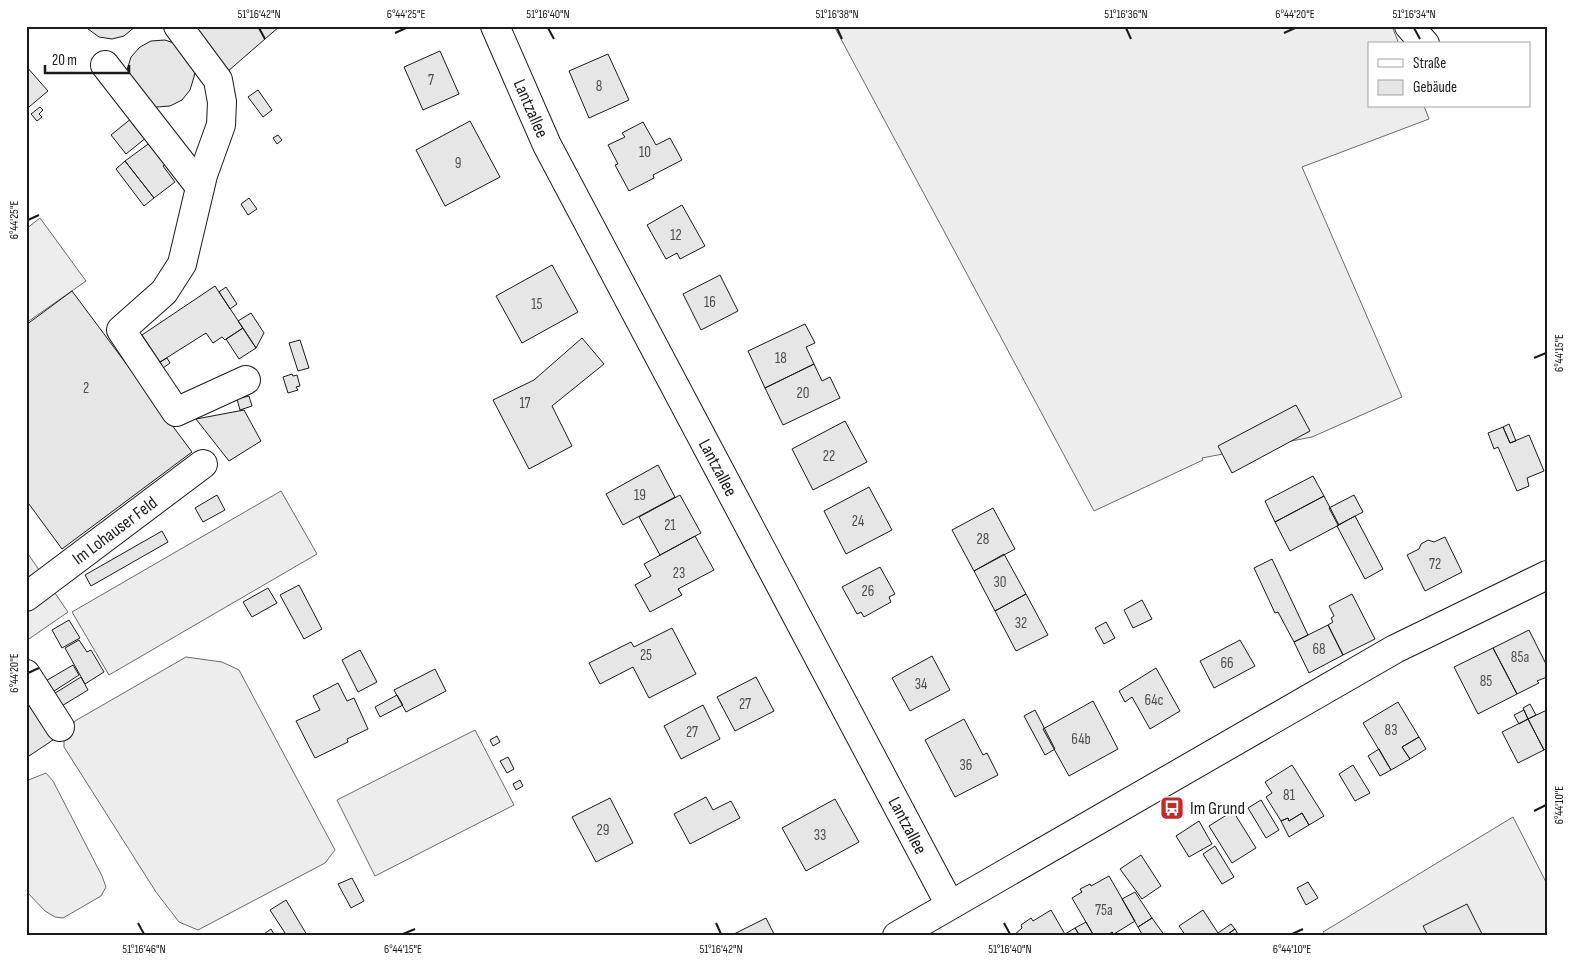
<svg xmlns="http://www.w3.org/2000/svg" width="1573" height="962" font-family="'Sofia Sans Condensed',sans-serif">
	<rect width="100%" height="100%" fill="#fff"/>
	<path fill="#ededed" stroke="#6a6a6a" d="M834,26H1392L1399,44H1369V106H1424L1429,119L1302,167L1402,397L1312,437L1202,458L1203,460L1094,511Z
		M40,218L86,281L26,323V229Z
		M281,491L317,554L109,675L72,612Z
		M26,551L68,612L26,641Z
		M186,657L222,662L239,670L335,850L325,863L198,930L179,922L156,892L64,747V740L75,721Z
		M475,730L514,805L375,876L337,800Z
		M46,773L53,781L102,876L106,887L101,896L63,918L55,917L45,911L26,891V781Z
		M1513,817L1547,884V936H1325L1323,932Z"/>
	<path fill="#e6e6e6" stroke="#1a1a1a" d="M84,26H136L124,36L112,39L99,37Z
		M194,26H280L227,72Z
		M165,40L177,44L195,71L194,77L190,90L182,100L170,106L157,107L150,106L127,76V70L131,57L140,47L151,41Z
		M440,51L459,94L423,110L404,67Z
		M608,54L629,100L589,118L569,71Z
		M26,66L48,91L29,107L26,104Z
		M258,90L272,110L263,117L248,97Z
		M40,107L43,110L39,114L42,117L37,121L31,114Z
		M132,118L147,137L126,154L111,135Z
		M470,121L500,177L445,206L416,150Z
		M643,122L656,145L670,138L682,160L653,175L654,178L629,191L615,165L618,164L608,145L625,137L622,133Z
		M278,135L282,140L277,144L273,138Z
		M151,142L167,163L163,166L175,182L154,198L125,161Z
		M125,161L154,198L144,206L116,169Z
		M249,198L257,209L248,215L241,204Z
		M682,205L705,246L680,259L677,253L666,259L647,225Z
		M552,265L578,312L522,343L496,296Z
		M720,275L738,311L701,330L683,294Z
		M215,286L243,328L225,340L222,337L213,343L206,333L160,362L142,335Z
		M226,287L237,304L230,309L219,292Z
		M72,291L192,452L62,549L26,500V325Z
		M251,313L264,333L256,348L238,321Z
		M805,324L815,343L806,347L814,364L765,388L748,351Z
		M243,328L256,348L239,359L226,339Z
		M582,338L604,364L552,406L572,446L529,469L493,400L534,380Z
		M300,340L309,368L298,371L289,343Z
		M167,358L170,363L163,368L160,362Z
		M814,364L822,381L830,377L840,398L783,425L765,388Z
		M292,374L293,376L297,375L300,386L296,387L298,390L288,393L283,377Z
		M249,396L252,406L240,410L237,399Z
		M1296,405L1310,431L1232,473L1218,446Z
		M244,410L261,441L229,461L196,419Z
		M845,421L867,462L813,490L792,449Z
		M1509,424L1516,441L1510,443L1503,427Z
		M1503,427L1510,443L1529,435L1544,471L1527,478L1529,486L1517,491L1498,447L1494,449L1488,433Z
		M658,465L675,497L623,525L606,494Z
		M1313,476L1324,496L1275,522L1265,501Z
		M869,487L892,530L846,554L824,511Z
		M217,495L225,510L203,522L195,508Z
		M680,495L701,533L660,555L639,517Z
		M1354,495L1363,512L1338,525L1329,508Z
		M1324,496L1339,525L1290,551L1275,522Z
		M993,508L1015,549L974,571L952,530Z
		M1355,516L1383,569L1365,579L1337,526Z
		M162,531L168,542L91,586L85,575Z
		M695,536L714,570L678,589L682,595L650,612L635,585L651,576L644,564Z
		M1445,537L1462,572L1425,591L1407,555L1419,549L1421,544L1428,540L1434,542Z
		M1004,554L1026,594L995,611L974,571Z
		M1272,559L1308,635L1294,642L1278,612L1275,613L1254,568Z
		M880,567L895,594L889,597L891,602L864,617L861,612L857,614L842,587Z
		M299,585L322,629L304,639L280,595Z
		M268,588L277,603L252,617L243,602Z
		M1026,594L1048,635L1016,651L995,611Z
		M1352,594L1375,639L1343,655L1328,625L1333,622L1331,618L1334,616L1329,606Z
		M1142,600L1152,619L1133,628L1124,610Z
		M69,620L80,638L62,648L52,630Z
		M1106,622L1115,638L1104,644L1095,628Z
		M1328,625L1343,655L1309,673L1294,642Z
		M672,628L696,674L649,698L633,667L600,684L589,663L631,642L634,647Z
		M1529,630L1547,666V677L1537,681L1539,683L1517,694L1493,648Z
		M79,640L87,652L91,650L104,672L85,684L65,648Z
		M1240,640L1255,666L1214,688L1200,661Z
		M1493,648L1517,694L1478,714L1454,667Z
		M360,650L377,682L358,692L342,660Z
		M932,656L950,690L910,711L892,678Z
		M73,665L79,675L51,693L44,682Z
		M1156,668L1180,711L1150,729L1132,697L1125,702L1119,691Z
		M435,669L446,691L406,712L394,690Z
		M81,677L88,690L60,707L52,695Z
		M756,677L774,711L735,731L717,697Z
		M338,683L347,701L354,698L368,729L347,739L348,742L315,758L296,721L320,710L313,696Z
		M397,695L403,705L380,717L375,707Z
		M26,701L53,740L26,758Z
		M1093,701L1118,749L1069,776L1043,729Z
		M1398,702L1419,737L1402,747L1410,759L1391,770L1363,723Z
		M1530,704L1536,715L1528,719L1523,708Z
		M703,705L720,739L681,759L664,726Z
		M1035,710L1055,749L1045,755L1024,716Z
		M1524,710L1528,719L1519,724L1514,715Z
		M1547,710V748L1544,750L1528,719Z
		M964,719L983,755L987,753L998,775L955,797L925,740Z
		M1528,719L1544,750L1518,763L1502,732Z
		M497,736L500,742L493,746L490,740Z
		M1419,737L1426,749L1410,759L1402,747Z
		M1379,749L1391,770L1380,776L1368,756Z
		M508,757L514,769L507,773L500,761Z
		M1292,765L1324,816L1309,825L1302,813L1289,821L1288,818L1281,821L1266,797L1272,793L1265,782Z
		M1353,765L1370,793L1355,801L1339,774Z
		M520,780L523,786L516,790L513,784Z
		M706,797L713,810L731,801L740,818L690,844L674,814Z
		M610,798L633,843L596,862L572,817Z
		M835,799L859,842L806,871L782,828Z
		M1261,800L1279,830L1266,838L1248,808Z
		M1233,811L1256,848L1232,863L1209,826Z
		M1302,813L1309,825L1289,837L1281,821L1288,818L1289,821Z
		M1199,821L1212,844L1189,857L1176,836Z
		M1215,846L1234,877L1222,884L1203,854Z
		M1141,855L1161,886L1142,899L1120,869Z
		M1109,876L1135,921L1114,934L1112,932L1106,936H1094L1072,898L1082,892L1080,889L1090,884L1091,886Z
		M352,878L364,901L351,908L338,884Z
		M1308,882L1318,898L1306,905L1297,888Z
		M1135,892L1152,918L1138,927L1122,899Z
		M286,900L307,935L287,936L270,910Z
		M1467,904L1483,936H1428L1423,926Z
		M1051,910L1066,936H1013L1022,928L1021,925L1031,918L1033,921Z
		M1203,910L1218,933L1221,936H1186L1179,926Z
		M766,918L775,936H730Z
		M1152,918L1165,936H1143L1138,927Z
		M1086,922L1094,936H1080L1075,928Z
		M1231,924L1235,929L1225,936H1221L1218,933Z
		M1075,928L1080,936H1066L1065,934Z
		M271,929L275,936H261Z
		M1235,929L1239,936H1225Z"/>
	<g fill="none" stroke-linecap="round" stroke-linejoin="round">
		<g stroke="#1a1a1a" stroke-width="30">
			<g id="minor">
				<path d="M178,26L218,80L222,102L221,125L203,175L182,264L164,292L121,330L176,412L246,380"/>
				<path id="s1" d="M495,26L547,145L950,905"/>
				<path d="M1409,26L1425,44"/>
				<path d="M105,65L200,187"/>
				<path id="s2" d="M26,597L203,464"/>
				<path d="M26,674L60,727"/>
				<path d="M897,936L1395,649L1547,575"/>
			</g>
		</g>
		<use href="#minor" stroke="#fff" stroke-width="28"/>
	</g>
	<path fill="none" stroke="#1a1a1a" stroke-width="2" d="M259,28L265,39M548,28L554,39M837,28L842,39M1126,28L1131,39M1414,28L1420,39M395,33L406,28M1284,33L1295,28M28,220L39,215M1534,358L1546,353M28,673L39,668M1534,811L1546,805M138,923L144,934M716,923L721,934M1004,923L1010,934M403,934L415,929M1292,934L1303,929"/>
	<defs>
		<g id="bus-square" transform="scale(1.25)"><rect x="-9" y="-9" width="18" height="18" rx="4" fill="#c62828" stroke="#fff"/><path d="M-5-6H5V4H4V6H2V4H-2V6H-4V4H-5ZM-3.5-4V0h7V-4ZM-3.5 1.2v1.5H-2V1.2ZM2 1.2v1.5H3.5V1.2Z" fill="#fff"/></g>
	</defs>
	<g fill-rule="evenodd">
		<use href="#bus-square" x="1172" y="808"/>
	</g>
	<g text-anchor="middle" dominant-baseline="central" stroke-width="4" stroke-linejoin="round" paint-order="stroke">
		<g font-size="15" fill="#4d4d4d">
			<text x="431" y="80">7</text>
			<text x="599" y="86">8</text>
			<text x="645" y="152">10</text>
			<text x="458" y="163">9</text>
			<text x="676" y="235">12</text>
			<text x="710" y="302">16</text>
			<text x="537" y="304">15</text>
			<text x="781" y="358">18</text>
			<text x="86" y="388">2</text>
			<text x="803" y="393">20</text>
			<text x="525" y="403">17</text>
			<text x="829" y="456">22</text>
			<text x="640" y="495">19</text>
			<text x="858" y="521">24</text>
			<text x="670" y="525">21</text>
			<text x="983" y="539">28</text>
			<text x="1435" y="564">72</text>
			<text x="679" y="573">23</text>
			<text x="1000" y="582">30</text>
			<text x="868" y="591">26</text>
			<text x="1021" y="623">32</text>
			<text x="1319" y="649">68</text>
			<text x="646" y="655">25</text>
			<text x="1520" y="657">85a</text>
			<text x="1227" y="663">66</text>
			<text x="1486" y="681">85</text>
			<text x="921" y="684">34</text>
			<text x="1154" y="700">64c</text>
			<text x="745" y="704">27</text>
			<text x="1391" y="730">83</text>
			<text x="692" y="732">27</text>
			<text x="1081" y="739">64b</text>
			<text x="966" y="765">36</text>
			<text x="1289" y="795">81</text>
			<text x="603" y="830">29</text>
			<text x="820" y="835">33</text>
			<text x="1104" y="910">75a</text>
		</g>
		<g font-size="18" fill="#1a1a1a" stroke="#fff">
			<text stroke="none"><textPath href="#s1" startOffset="90">Lantzallee</textPath></text>
			<text stroke="none"><textPath href="#s1" startOffset="495">Lantzallee</textPath></text>
			<text stroke="none"><textPath href="#s2" startOffset="111">Im Lohauser Feld</textPath></text>
			<text stroke="none"><textPath href="#s1" startOffset="900">Lantzallee</textPath></text>
		</g>
		<g font-size="18" fill="#1a1a1a" stroke="#fff" text-anchor="start">
			<text x="1190" y="808">Im Grund</text>
		</g>
	</g>
	<rect width="1573" height="962" fill="none" stroke="#ffffff" stroke-width="55"/>
	<rect x="1368" y="42" width="162" height="65" fill="#ffffff" stroke="#a3a3a3"/>
	<rect x="1378" y="59" width="25" height="8" fill="#ffffff" stroke="#a3a3a3"/>
	<text x="1413" y="68" font-size="15" fill="#1a1a1a">Straße</text>
	<rect x="1378" y="80" width="25" height="15" fill="#e6e6e6" stroke="#a3a3a3"/>
	<text x="1413" y="92" font-size="15" fill="#1a1a1a">Gebäude</text>
	<path d="M45 65v8h84v-8" fill="none" stroke="#1a1a1a" stroke-width="2.5"/>
	<text x="52" y="65" font-size="15" fill="#1a1a1a" stroke="#ffffff" stroke-width="4" paint-order="stroke">20 m</text>
	<rect x="28" y="28" width="1518" height="906" fill="none" stroke="#1a1a1a" stroke-width="2"/>
	<g font-size="12" text-anchor="middle" fill="#1a1a1a">
		<text x="259" y="18">51°16'42"N</text>
		<text x="406" y="18">6°44'25"E</text>
		<text x="548" y="18">51°16'40"N</text>
		<text x="837" y="18">51°16'38"N</text>
		<text x="1126" y="18">51°16'36"N</text>
		<text x="1295" y="18">6°44'20"E</text>
		<text x="1414" y="18">51°16'34"N</text>
		<text transform="translate(14 220) rotate(-90)" y="4">6°44'25"E</text>
		<text transform="translate(1559 353) rotate(-90)" y="4">6°44'15"E</text>
		<text transform="translate(14 673) rotate(-90)" y="4">6°44'20"E</text>
		<text transform="translate(1559 805) rotate(-90)" y="4">6°44'10"E</text>
		<text x="144" y="953">51°16'46"N</text>
		<text x="403" y="953">6°44'15"E</text>
		<text x="721" y="953">51°16'42"N</text>
		<text x="1010" y="953">51°16'40"N</text>
		<text x="1292" y="953">6°44'10"E</text>
	</g>
</svg>
